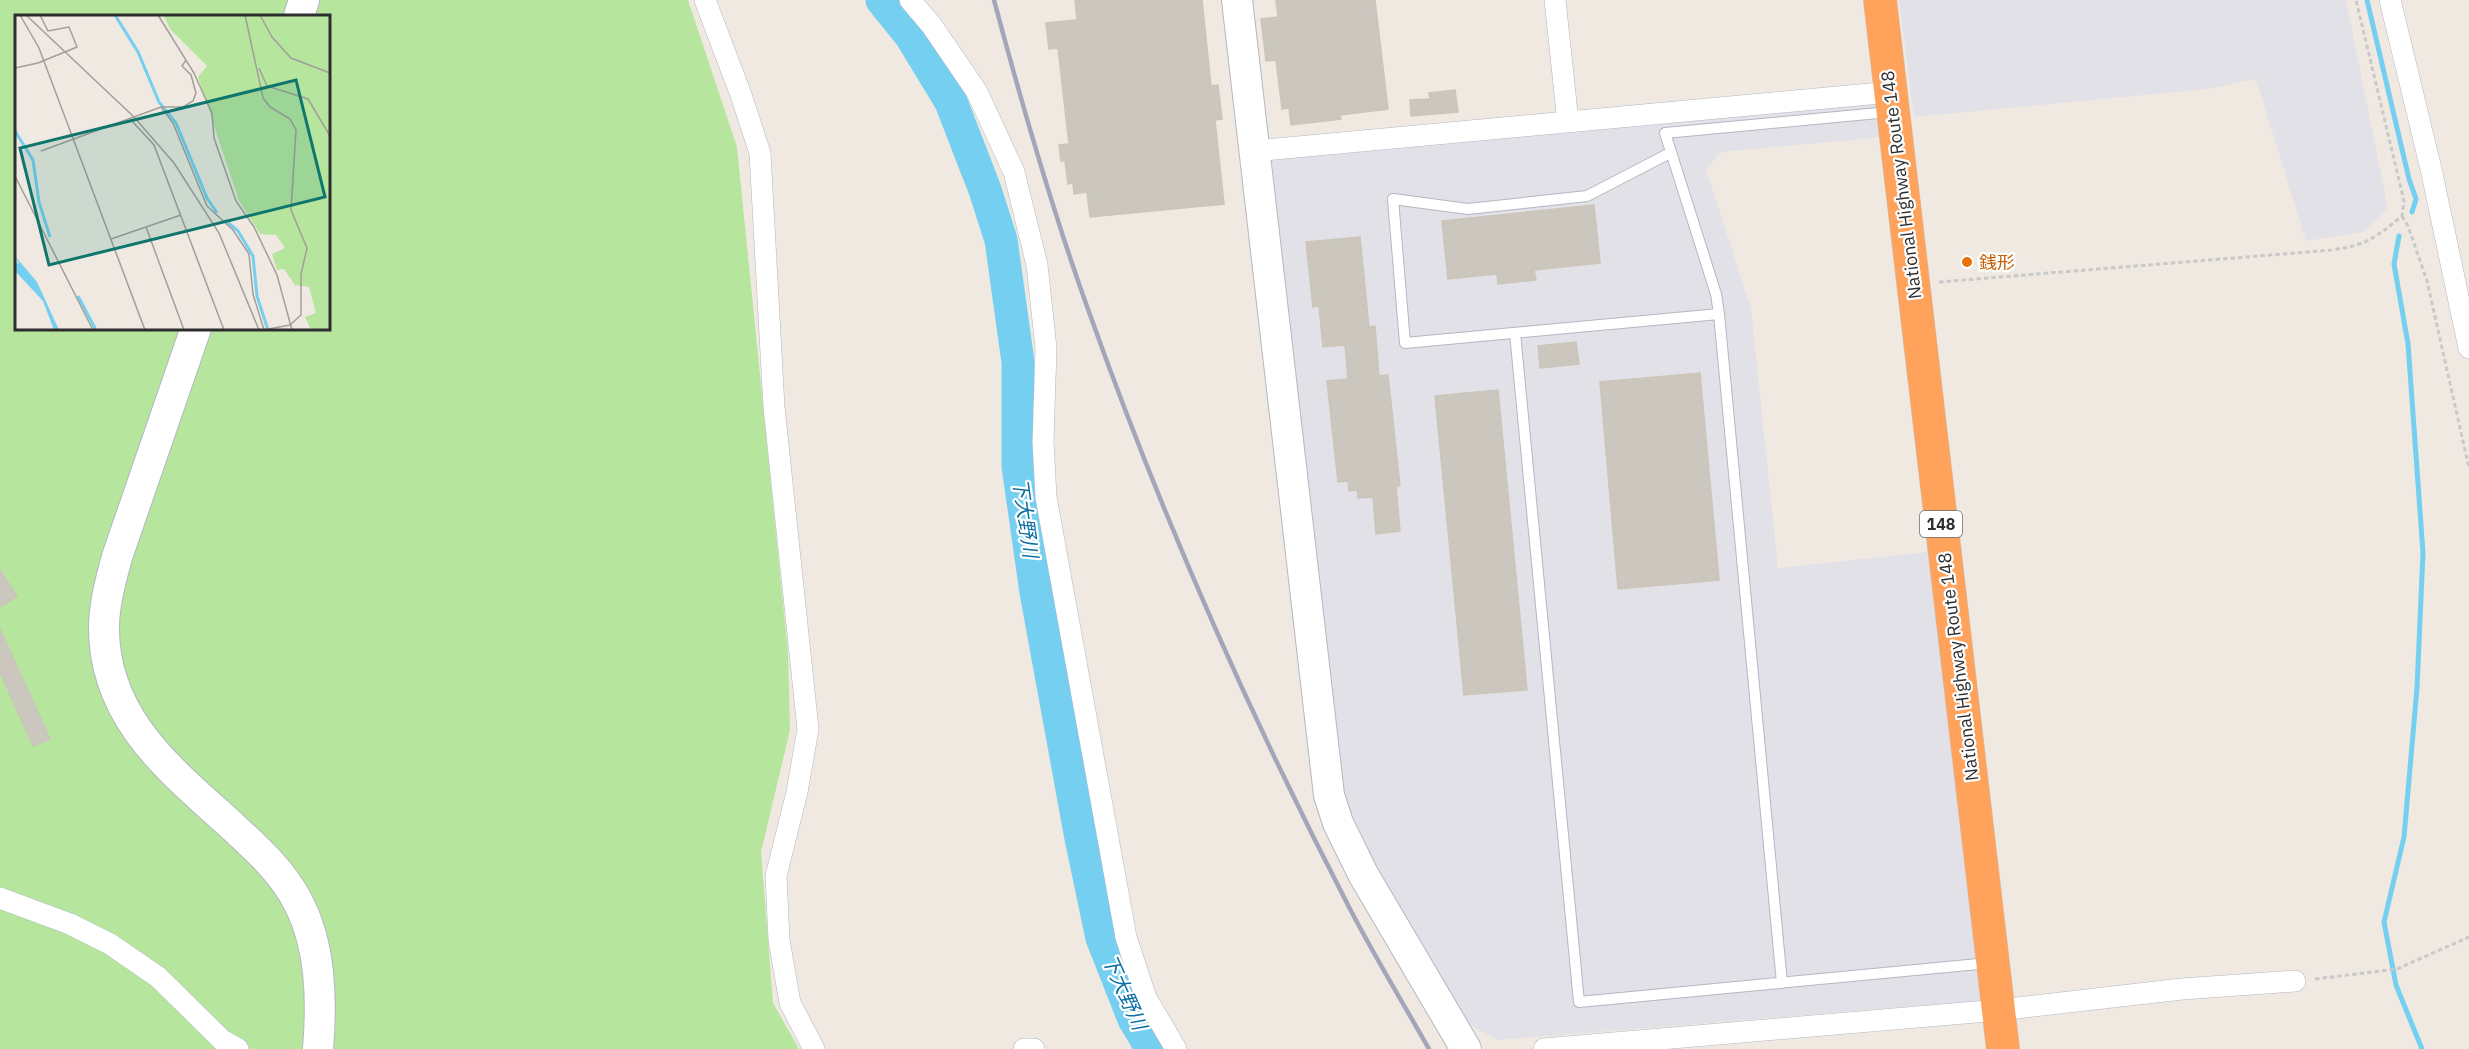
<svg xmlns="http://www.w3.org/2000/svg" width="2469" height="1049" font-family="'IBM Plex Sans','Noto Sans JP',sans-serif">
	<rect width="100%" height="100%" fill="#efe9e1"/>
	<path fill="#e3e1e8" d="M1899,0H2346L2388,209L2363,232L2306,241L2256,79L2207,89L1914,117Z
		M1878,97L1883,137L1721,152L1706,169L1751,309L1778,568L1928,552L1990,1000L1498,1040L1468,1024L1348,820L1338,774L1264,159Z"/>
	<path fill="#b6e59e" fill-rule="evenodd" d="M0,0H688L737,147L788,653L790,730L761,852L773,1003L799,1049H0ZM16,16H328V328H16Z"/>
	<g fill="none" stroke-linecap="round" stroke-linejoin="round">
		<path stroke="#75cff0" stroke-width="5" d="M2367,0L2409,179L2416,199L2412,212
			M2399,236L2394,264L2408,344L2423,553L2417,688L2404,837L2384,922L2396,985L2422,1049"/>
		<path stroke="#75cff0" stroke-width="33" d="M882,0L911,36L951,102L985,190L1001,240L1018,362V466L1036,592L1081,838L1102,938L1134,1019L1152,1049"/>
	</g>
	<path fill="#cbc7bf" stroke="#cbc5ba" stroke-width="1.5" d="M1075,0H1202L1211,86L1218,85L1222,119L1215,120L1224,204L1090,217L1087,192L1074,194L1073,183L1068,184L1065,161H1061L1059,145L1069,144L1058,48L1049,49L1046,23L1077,20Z
		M1276,0H1375L1388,109L1340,115L1341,119L1291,125L1289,108L1282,109L1276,60L1266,61L1261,19L1278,17Z
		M1455,90L1458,112L1411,116L1410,100L1430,99L1429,93Z
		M1594,205L1600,263L1534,270L1536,280L1498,284L1497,274L1448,279L1442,221Z
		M1360,237L1369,327L1375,326L1379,376L1388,375L1400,486H1396L1400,531L1376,534L1373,497L1358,498L1357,490L1349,491L1348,481L1338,482L1327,381L1348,379L1345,345L1323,347L1319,306L1313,307L1306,242Z
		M1576,342L1579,364L1540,368L1538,346Z
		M1700,373L1719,580L1618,589L1600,382Z
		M1498,390L1527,690L1464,695L1435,396Z
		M0,570L17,596L0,607Z
		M0,629L50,739L33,746L0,672Z"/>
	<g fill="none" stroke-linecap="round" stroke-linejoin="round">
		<g stroke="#b4b7c1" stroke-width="12">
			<path id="lane" d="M1670,153L1587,196L1468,209L1393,199L1405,343L1719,314
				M1515,333L1579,1002L1989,963
				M1782,983L1719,314L1716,294L1665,133L1889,112"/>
		</g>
		<g stroke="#b4b7c1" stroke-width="22">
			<path id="street" d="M705,0L741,95L760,153L774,407L808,729L797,792L776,876L779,940L790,1003L814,1049
				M910,0L932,26L977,92L1014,172L1037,265L1046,348L1043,442L1046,497L1126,937L1146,998L1176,1049
				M1555,0L1568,122
				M2390,0L2431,169L2469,348
				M1254,151L1891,92
				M0,898L70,924L110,944L158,977L222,1040L238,1049
				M1024,1049H1034
				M1544,1049L1999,1010L2182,989L2295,981"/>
		</g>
		<g stroke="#b4b7c1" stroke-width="32">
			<path id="secondary" d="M1237,0L1329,795L1338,823L1363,874L1466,1049
				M299,16L304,0
				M196,328L117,557C111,579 105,601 104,624C102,716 168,768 230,824C256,848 282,871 298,902C321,946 322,1000 318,1049"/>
		</g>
		<g stroke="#c9c9c9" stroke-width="34">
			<path id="highway" d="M1880,0L2003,1049"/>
		</g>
		<path stroke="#c9c9c9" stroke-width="3" stroke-dasharray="4.5 3" stroke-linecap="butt" d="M2402,216L2408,226L2427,281L2469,468
			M1939,282L2332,250C2367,245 2375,238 2402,216L2404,201L2356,0
			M2315,979L2397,969L2469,937"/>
		<use href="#lane" stroke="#fff" stroke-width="10"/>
		<use href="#street" stroke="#fff" stroke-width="21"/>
		<use href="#secondary" stroke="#fff" stroke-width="30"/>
		<use href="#highway" stroke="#ffa35c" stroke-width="33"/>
		<path stroke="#a3a6b8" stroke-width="4.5" d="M994,0C1022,105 1052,210 1089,312C1162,517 1250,716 1350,909C1375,957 1403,1003 1429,1049"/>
	</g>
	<circle fill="#e8710a" stroke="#fff" stroke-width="2" cx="1967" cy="262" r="6"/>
	<g text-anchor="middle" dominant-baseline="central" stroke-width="4.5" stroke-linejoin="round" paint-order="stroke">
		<rect fill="#fff" stroke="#6d6d6d" stroke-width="1.5" x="1920" y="511" width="42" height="26" rx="4.5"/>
		<g font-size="16" font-weight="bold" fill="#2e2e2e">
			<text x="1941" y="524">148</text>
		</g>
		<g font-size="18" fill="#2e2e2e" stroke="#fff">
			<text transform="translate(1901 185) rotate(-97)">National Highway Route 148</text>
			<text transform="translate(1958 667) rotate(-97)">National Highway Route 148</text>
		</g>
		<g font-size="18" fill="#c56008" stroke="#fff" text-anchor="start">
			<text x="1979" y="262">銭形</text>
		</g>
		<g font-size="20" font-style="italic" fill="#0d6fa3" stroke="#fff">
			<text transform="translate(1026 518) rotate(82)">下大野川</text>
			<text transform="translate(1125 992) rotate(66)">下大野川</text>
		</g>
	</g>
	<g transform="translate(15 15)">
		<rect width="315" height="315" fill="#efe9e1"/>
		<path d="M149,0H315V315H296L290,302L301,298L294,272L280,270L269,254L262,255L257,239L270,233L268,230L261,220L245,219L224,186L183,62L192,51L155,14Z" fill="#b6e59e"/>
		<path d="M0,241L22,267L44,315H39L28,286L0,256V247L4,249Z" fill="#75cff0"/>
		<path fill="none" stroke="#75cff0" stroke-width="3" d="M100,0L123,37L144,87L161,108L192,183L202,198M0,116L18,145L24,187L35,222M210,205L223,216L238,241L242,281L253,315M63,281L81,315"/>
		<path fill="none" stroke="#a29e99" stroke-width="1.5" d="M5,0L24,33L130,315M11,0L119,102L159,148L204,218L244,315M143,0L179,58L197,98L199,123L221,186L239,212L262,260L277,315M230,0L248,83L255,92L275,104L281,115L276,195L292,233L286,259V300L275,310L248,315M245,0L257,22L276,43L315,58M0,53L23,48L62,32L54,12L33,16L25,0M244,53L252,71L293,84L315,121M146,92L158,108L192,191L218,215L234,239L238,279L249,315M116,105L139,130L209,315M26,136L146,92H168L178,86L181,78L176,60L167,51L171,45M0,161L78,315M131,212L169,315M96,224L166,200"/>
		<path fill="#0f766e" fill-opacity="0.15" stroke="#0f766e" stroke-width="3" d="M281,65L310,182L34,250L5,133Z"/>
		<rect width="315" height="315" fill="none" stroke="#2e2e2e" stroke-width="3"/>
	</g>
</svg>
